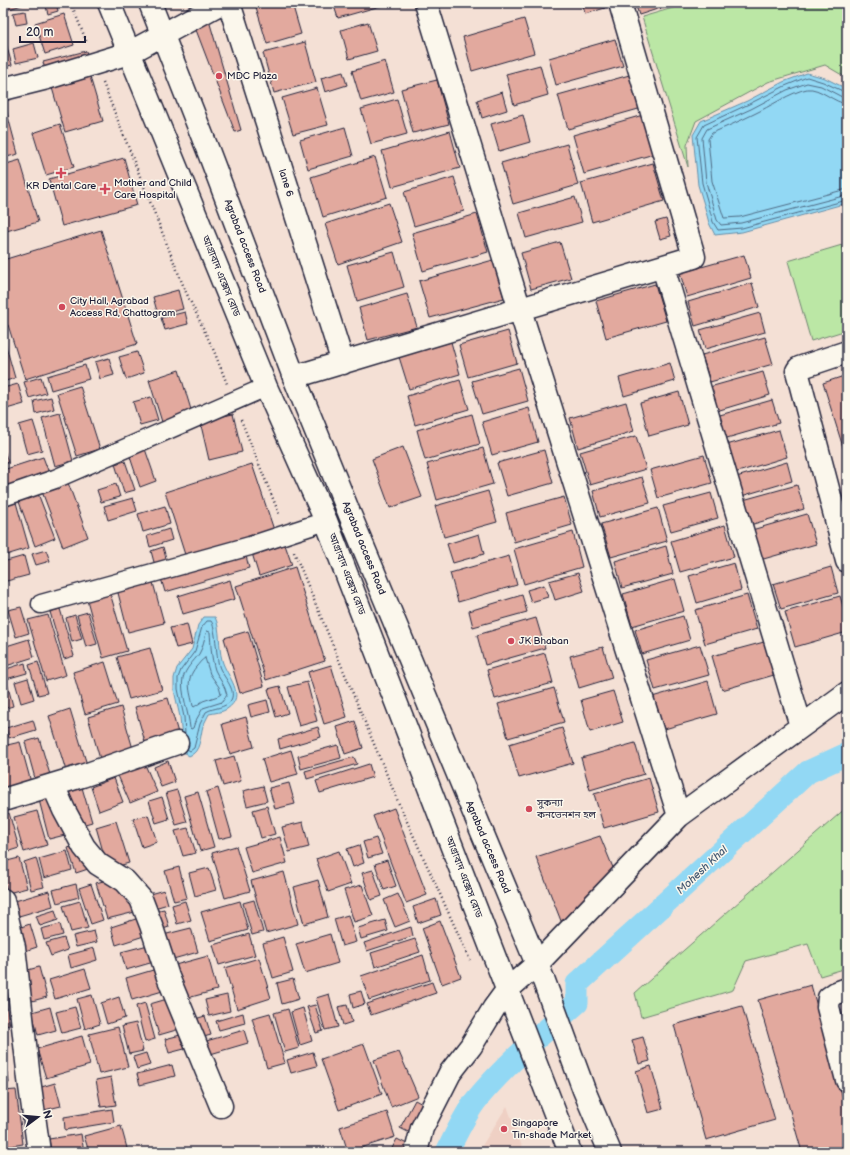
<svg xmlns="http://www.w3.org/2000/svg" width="850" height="1155" font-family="'Balsamiq Sans','Noto Sans Bengali',sans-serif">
	<rect width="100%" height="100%" fill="#f4e0d5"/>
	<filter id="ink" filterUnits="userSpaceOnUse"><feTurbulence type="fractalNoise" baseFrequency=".025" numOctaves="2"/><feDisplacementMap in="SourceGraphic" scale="8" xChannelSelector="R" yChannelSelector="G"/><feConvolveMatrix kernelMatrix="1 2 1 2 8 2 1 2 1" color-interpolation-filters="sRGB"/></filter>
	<g filter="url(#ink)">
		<path fill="#efd0c4" d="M507,1106L524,1152H478Z"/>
		<path fill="#bbe7a5" stroke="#6e8470" d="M690,3H847V78L825,65L768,82L696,121L687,145L688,167L642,17Z
			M842,245L847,263V330L811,341L788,261Z
			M847,807V968L820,976L808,944L746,961L733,990L641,1017L635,993Z"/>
		<path fill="#92d8f4" stroke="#658faa" d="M807,73L825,78L847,89V203L742,232L715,235L709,223L705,208L698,185L693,135L701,121L747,101L783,82Z
			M204,617H215C221,630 218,645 222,660C226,676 248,695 227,709C223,712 214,713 209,714C207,718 205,722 203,726C200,736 201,752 189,756L183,752L180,717L174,690V678L177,668L192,649L198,625Z"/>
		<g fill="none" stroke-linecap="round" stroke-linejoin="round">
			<path stroke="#4f6b85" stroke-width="1" d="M847,93L823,82L807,77L785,86L749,104L704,125L697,137L702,183L709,207L713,222L718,230L742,228L847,200
				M847,98L842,97L821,86L807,83L787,90L751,109L707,129L702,138L706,182L717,220L721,225L741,223L847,195
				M847,104C834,103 820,87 807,89C791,92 769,107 754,114C740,121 726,127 712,133L708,139L712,181L724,218L740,217L847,189
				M207,631L210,632C211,645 211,657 215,670C219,679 225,685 227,695L222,702L203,708L195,722L193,728L191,729L190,728C189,714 180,690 183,678C186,668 193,662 199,654C203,648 204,638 207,631Z
				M205,658L210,674L219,687L221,694L218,696L203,701L194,707L193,706C190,690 185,681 196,667C199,664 201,660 205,658Z
				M185,734L184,717L178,689V678L181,670L195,651L202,627L207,621H211C216,627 216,655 219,666C222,676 237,689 231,700C225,709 214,707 206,712L200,724L194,748L190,751L187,749"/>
			<path stroke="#92d8f4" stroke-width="23" d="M447,1152C456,1134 465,1114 477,1099C507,1063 543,1033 577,1003V984L808,772L847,754"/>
		</g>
		<path fill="#e2a99e" stroke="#22223b" d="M3,3H28L3,11Z
			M45,3H56L58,11L48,14Z
			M270,3H292L301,34L267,44L256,7Z
			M333,3H391L338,18Z
			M593,3H603L605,8L585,14L583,6Z
			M635,3H676L639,15Z
			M25,11L27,23L16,25L13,13Z
			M64,14L74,45L45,54L35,23Z
			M208,17L241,130L235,132L193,22Z
			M524,19L534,53L472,71L463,37Z
			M368,22L377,51L349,59L341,30Z
			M3,33L12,65L3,67Z
			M615,39L623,66L556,85L549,58Z
			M305,42L316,82L274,93L263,53Z
			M34,43L38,58L16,63L13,49Z
			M86,51L89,62L46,73L43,62Z
			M385,61L394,92L361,101L352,71Z
			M540,65L548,95L514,105L506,74Z
			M88,70L103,121L65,132L50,81Z
			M343,72L347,85L325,92L321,78Z
			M633,74L642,108L568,129L558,95Z
			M437,80L449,124L413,133L401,89Z
			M317,88L328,125L293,134L282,98Z
			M502,92L507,110L482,118L477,100Z
			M3,98L18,154L3,158Z
			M397,99L407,134L371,144L361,109Z
			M523,115L530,142L499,151L491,124Z
			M643,115L654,154L584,174L573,135Z
			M60,124L74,167L46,175L33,133Z
			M345,127L353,156L308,169L300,140Z
			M450,131L460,168L392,187L382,151Z
			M567,144L578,185L513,204L501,163Z
			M375,157L387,197L323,217L311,177Z
			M124,158L137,205L62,226L49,179Z
			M20,160L38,222L3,232V165Z
			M653,163L664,201L592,222L581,183Z
			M454,177L464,211L414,226L404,192Z
			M575,197L582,222L526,238L519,213Z
			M389,203L402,242L338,264L325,224Z
			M477,214L488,252L423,271L412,233Z
			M666,219L671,236L660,239L655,222Z
			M101,230L137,344L25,379L8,325L3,327V260Z
			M560,242L571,278L531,289L521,253Z
			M394,252L404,287L357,301L347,265Z
			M744,255L751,278L687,297L680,273Z
			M493,260L504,298L430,318L419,281Z
			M752,283L759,307L695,326L688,302Z
			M655,284L666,321L606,338L596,301Z
			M178,290L183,309L158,315L153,297Z
			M407,294L417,327L368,340L359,308Z
			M185,312L188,324L165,330L161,318Z
			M760,313L765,332L705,349L700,330Z
			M508,331L517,363L468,377L459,345Z
			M765,337L773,364L710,382L702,355Z
			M4,339L15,378L3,382V340Z
			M451,342L460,374L409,389L399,357Z
			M137,352L144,373L126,379L119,357Z
			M109,358L114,375L100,379L95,362Z
			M670,363L675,381L624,396L619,378Z
			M85,365L89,379L51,390L47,376Z
			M519,368L528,401L482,414L472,381Z
			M179,370L192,413L162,422L149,380Z
			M763,372L770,395L713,412L706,388Z
			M847,375V460L823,383Z
			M41,377L46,393L29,398L24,382Z
			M460,380L469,409L415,425L407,396Z
			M18,384L24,404L3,410V388Z
			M80,386L100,449L77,456L57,393Z
			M679,392L688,425L649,436L640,403Z
			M51,397L54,409L36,414L34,401Z
			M151,397L158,420L140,425L133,402Z
			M772,400L779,423L720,440L713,417Z
			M626,402L634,431L578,448L570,418Z
			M529,408L538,442L492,455L482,422Z
			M60,413L73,461L55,466L42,418Z
			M233,414L242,452L209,460L200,421Z
			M472,414L480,444L425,460L417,430Z
			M33,421L42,450L27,454L19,425Z
			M779,430L787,457L731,474L723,446Z
			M636,436L646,469L590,485L580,452Z
			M3,446L8,463L3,464Z
			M144,446L156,481L140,487L128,451Z
			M403,447L422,497L390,508L372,459Z
			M483,448L493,484L437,500L427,464Z
			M544,450L553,483L507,496L497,463Z
			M704,455L712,483L658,498L650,470Z
			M43,457L49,473L3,489V470Z
			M125,461L135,490L124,493L115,464Z
			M787,462L792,481L738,497L733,478Z
			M252,464L275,533L187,561L165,492Z
			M642,477L650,503L600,517L593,491Z
			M67,480L88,537L63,547L41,489Z
			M116,484L120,497L101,502L97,490Z
			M797,485L804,509L750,525L743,500Z
			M37,491L55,538L35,546L18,499Z
			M488,491L497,522L444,537L435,506Z
			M711,493L718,518L671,531L663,506Z
			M564,497L572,525L514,542L506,513Z
			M133,498L137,511L108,520L104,506Z
			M15,499L29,548L3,556V502Z
			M165,506L170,524L143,532L138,514Z
			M658,508L667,541L611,557L601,524Z
			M807,514L816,544L753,562L745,532Z
			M725,525L734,557L680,572L671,541Z
			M169,529L172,540L150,547L147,536Z
			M573,532L582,567L524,584L514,549Z
			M479,534L484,554L453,563L447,544Z
			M283,539L292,565L259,576L251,550Z
			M666,546L673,574L622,588L615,561Z
			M163,547L167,562L155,566L151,551Z
			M46,550L50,561L36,565L32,554Z
			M245,552L249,568L165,592L160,575Z
			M24,556L29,575L3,582V562Z
			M509,556L517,585L458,602L450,573Z
			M734,563L741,590L697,603L689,576Z
			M295,567L325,661L266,680L236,586Z
			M831,567L838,593L781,609L773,584Z
			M578,573L584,591L555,600L549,581Z
			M152,579L164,623L128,632L117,589Z
			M675,579L684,611L632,626L623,594Z
			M230,580L235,599L183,614L178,596Z
			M544,585L548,597L531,602L527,590Z
			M110,593L127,651L103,658L87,600Z
			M522,595L527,612L473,627L469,611Z
			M747,595L757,629L705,644L695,610Z
			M840,596L847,620V632L795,647L785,612Z
			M21,607L29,633L16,637L8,610Z
			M60,609L74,656L64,659L50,612Z
			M88,612L97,644L86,647L77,615Z
			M48,615L66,675L46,681L28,620Z
			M75,615L82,639L72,642L66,618Z
			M683,616L690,640L642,654L635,630Z
			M536,618L545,648L485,665L477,635Z
			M187,624L192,644L176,648L170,628Z
			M248,631L264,686L240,693L224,638Z
			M29,639L34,657L3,667V647Z
			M764,642L774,675L722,690L712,656Z
			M700,645L709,675L655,690L646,660Z
			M603,647L612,678L579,688L570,656Z
			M150,648L162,690L129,699L117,657Z
			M545,653L553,683L495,699L487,670Z
			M38,662L47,693L38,695L29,665Z
			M105,662L118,704L85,714L73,672Z
			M25,663L27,673L6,679L3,670Z
			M331,665L347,717L324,724L308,672Z
			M28,678L34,699L21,703L15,682Z
			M708,681L717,714L661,730L652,697Z
			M307,682L317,721L299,726L288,687Z
			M7,683L13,706L3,709V684Z
			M280,686L288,713L276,717L268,689Z
			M554,688L564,722L508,738L498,704Z
			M613,691L623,722L590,732L581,700Z
			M168,698L180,740L147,749L135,707Z
			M267,700L270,712L251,717L248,705Z
			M121,707L133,749L100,759L88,717Z
			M70,709L88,768L67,774L49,716Z
			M246,717L254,747L230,754L222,724Z
			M33,720L36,730L9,738L6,728Z
			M355,721L363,748L345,754L337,727Z
			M318,727L321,737L280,749L278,739Z
			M562,728L573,763L519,778L509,744Z
			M39,738L51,778L36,782L25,742Z
			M20,742L32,786L3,795V746Z
			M635,743L644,774L590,790L581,758Z
			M338,745L341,758L301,769L298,756Z
			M291,750L298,774L269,782L262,759Z
			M234,756L241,781L223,786L216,761Z
			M354,757L357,764L307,779L305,771Z
			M143,760L157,792L130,803L116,771Z
			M168,761L175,782L161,787L154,767Z
			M369,764L373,777L320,793L316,781Z
			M114,778L123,802L99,811L91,787Z
			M649,778L659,812L604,828L594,794Z
			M289,783L295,804L275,809L269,788Z
			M81,784L92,822L75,827L64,788Z
			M263,786L267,801L247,806L243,791Z
			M218,788L232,836L219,839L206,792Z
			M177,790L187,822L176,825L166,793Z
			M54,792L65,835L49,839L38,796Z
			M198,792L214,847L200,851L184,796Z
			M162,797L169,819L156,823L149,801Z
			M267,806L275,834L261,838L253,810Z
			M394,808L427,895L406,903L373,816Z
			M37,811L47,845L24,852L14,817Z
			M9,813L19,848L3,853V815Z
			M148,815L157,842L142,847L133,819Z
			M116,821L129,863L108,869L96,827Z
			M303,822L309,847L289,852L282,827Z
			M188,828L196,853L183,856L175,831Z
			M600,836L616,875L563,926L536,857Z
			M280,837L287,863L252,873L244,847Z
			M376,838L382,854L368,858L363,842Z
			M80,844L88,869L76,873L68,848Z
			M359,845L364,863L353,867L347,849Z
			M236,846L250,891L225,898L212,853Z
			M67,851L72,870L44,878L39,859Z
			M339,851L351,884L328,892L316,859Z
			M19,858L27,888L8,893L3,874V862Z
			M36,858L44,887L31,890L24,862Z
			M387,860L396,886L384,890L375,864Z
			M179,867L187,898L174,901L165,871Z
			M209,868L216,890L195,896L189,873Z
			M373,870L382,896L371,900L362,873Z
			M284,872L298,924L266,933L251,881Z
			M114,878L139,911L107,919L96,883Z
			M318,880L328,917L304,924L294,887Z
			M76,884L79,897L57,903L53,890Z
			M91,884L103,920L91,924L79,888Z
			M362,885L373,916L354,922L344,890Z
			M164,890L168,904L151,909L146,895Z
			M49,891L53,906L19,916L15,901Z
			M398,894L410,921L395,927L384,900Z
			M436,899L441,915L418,923L413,907Z
			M254,900L263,932L252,935L243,903Z
			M80,901L88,928L71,932L63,906Z
			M185,901L191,920L177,924L172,905Z
			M240,901L248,930L210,941L201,912Z
			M164,909L169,927L160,930L155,911Z
			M55,910L58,920L40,926L36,916Z
			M348,915L356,942L342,946L334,919Z
			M142,917L147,935L116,945L111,927Z
			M385,920L388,931L361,939L358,928Z
			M440,921L461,977L442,984L422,928Z
			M30,924L37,947L22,952L15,929Z
			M60,924L63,935L44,940L41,929Z
			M411,927L413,936L367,951L364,943Z
			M191,928L198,952L166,961L159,936Z
			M94,931L97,942L76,947L73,936Z
			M249,934L255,955L219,965L213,945Z
			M330,934L338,963L305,973L296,944Z
			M283,937L293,972L273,978L263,943Z
			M64,938L68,950L51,956L46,943Z
			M415,939L420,952L375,967L371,953Z
			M152,944L157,961L126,970L121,952Z
			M94,948L97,960L71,968L68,955Z
			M423,955L430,980L369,1000L361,976Z
			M208,956L217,990L184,999L175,965Z
			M259,958L271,998L237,1009L225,968Z
			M39,967L47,997L32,1001L24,971Z
			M160,968L166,990L132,1000L126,978Z
			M85,969L91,988L55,999L49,980Z
			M293,979L299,999L282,1004L277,983Z
			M432,982L436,993L371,1015L367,1004Z
			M811,985L847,1112V1152H802L758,1000Z
			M3,989L10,1025L3,1026Z
			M361,991L365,1004L353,1008L350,994Z
			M329,994L338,1027L325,1030L316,998Z
			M92,995L100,1024L85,1029L77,999Z
			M227,995L230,1011L209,1016L205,1000Z
			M119,997L125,1018L107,1024L101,1003Z
			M174,997L183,1028L159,1035L150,1004Z
			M145,1003L155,1039L145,1042L136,1006Z
			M315,1005L323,1031L316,1033L307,1007Z
			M347,1005L352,1022L343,1025L338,1007Z
			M742,1006L775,1120L706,1140L674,1025Z
			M50,1007L56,1030L38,1035L32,1012Z
			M75,1007L81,1028L62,1033L56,1012Z
			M303,1008L312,1041L300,1045L291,1012Z
			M288,1009L299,1048L285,1052L274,1013Z
			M243,1013L245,1023L219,1030L216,1021Z
			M270,1013L285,1063L267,1068L252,1018Z
			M205,1016L211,1035L200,1038L195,1019Z
			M136,1023L143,1051L129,1054L122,1026Z
			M118,1027L128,1067L99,1074L89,1034Z
			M244,1030L248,1043L207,1055L203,1042Z
			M188,1033L192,1047L169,1053L165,1039Z
			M82,1036L90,1065L46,1078L37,1049Z
			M643,1037L650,1061L639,1064L632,1040Z
			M364,1044L382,1094L339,1110L321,1059Z
			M313,1052L317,1066L291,1073L287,1060Z
			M399,1052L418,1096L391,1107L374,1060Z
			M146,1053L150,1065L137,1069L133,1057Z
			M172,1065L175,1076L140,1085L137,1074Z
			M651,1066L663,1109L648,1113L636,1071Z
			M8,1073L9,1083L3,1084V1074Z
			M111,1077L116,1105L101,1107L96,1080Z
			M55,1083L61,1106L44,1110L38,1088Z
			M16,1090L23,1144L4,1147L3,1135V1091Z
			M415,1100L424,1105L410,1133L400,1128Z
			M112,1109L114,1122L65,1130L64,1117Z
			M387,1112L395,1137L348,1152L340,1127Z
			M121,1126L128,1152H89L84,1136Z
			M81,1134L84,1152H51L49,1139Z
			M397,1139L411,1146L408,1152H390Z"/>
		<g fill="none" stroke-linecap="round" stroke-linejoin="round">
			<g stroke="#22223b" stroke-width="21">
				<path id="pedestrian" d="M3,497L55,479L266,387
					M41,604L250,546L326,521"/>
			</g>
			<g stroke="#22223b" stroke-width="25">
				<path id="minor" d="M229,3L343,363
					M3,89L47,78L129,53L221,3
					M663,267L801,726
					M847,352L799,368L797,371L847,561
					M294,377L694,257L693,253L620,3
					M53,785L64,810L84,847L98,864L125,881L141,899L151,925L168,977L221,1106
					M3,800L82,776L177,743
					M679,816L847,693
					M847,989L836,993L829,998L828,1007L847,1080
					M416,1152L422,1128L450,1073L471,1046L494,1008L508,989L537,964L679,816L520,310L426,3"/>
			</g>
			<g stroke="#22223b" stroke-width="25">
				<path id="tertiary" d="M3,900L14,947L29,1079L39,1152"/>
			</g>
			<g stroke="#22223b" stroke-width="25">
				<path id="secondary" d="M109,3L266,387L326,521L570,1152
					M150,3L209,153L294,377L350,515L544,981L584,1090L610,1152"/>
			</g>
			<path stroke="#22223b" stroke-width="2.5" stroke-dasharray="1 3" stroke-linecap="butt" d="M71,3L87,43
				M103,83L185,290L214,351L227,384
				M241,420L280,516
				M294,552L399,804L470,960"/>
			<use href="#pedestrian" stroke="#fbf7ec" stroke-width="18"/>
			<use href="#minor" stroke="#fbf7ec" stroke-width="22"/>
			<use href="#tertiary" stroke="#fbf7ec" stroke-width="22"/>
			<use href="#secondary" stroke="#fbf7ec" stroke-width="22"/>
		</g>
	</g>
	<g fill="#d1495b" stroke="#fbf7ec" stroke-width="1.5">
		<circle cx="219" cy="76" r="4"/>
		<path d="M59 167h4v4h4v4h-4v4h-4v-4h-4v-4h4z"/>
		<path d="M103 183h4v4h4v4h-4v4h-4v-4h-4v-4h4z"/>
		<circle cx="62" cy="307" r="4"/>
		<circle cx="511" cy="641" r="4"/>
		<circle cx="529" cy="809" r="4"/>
		<circle cx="504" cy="1129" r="4"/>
	</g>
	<g text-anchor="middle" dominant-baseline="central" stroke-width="3" stroke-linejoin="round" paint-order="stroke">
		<g font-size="10" fill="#22223b" stroke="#fbf7ec" text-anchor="start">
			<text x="227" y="76">MDC Plaza</text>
			<text x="114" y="183">Mother and Child<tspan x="114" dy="12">Care Hospital</tspan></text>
			<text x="61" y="186" text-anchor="middle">KR Dental Care</text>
			<text x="70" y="301">City Hall, Agrabad<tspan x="70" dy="12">Access Rd, Chattogram</tspan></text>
			<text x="519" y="641">JK Bhaban</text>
			<text x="537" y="803">সুকন্যা<tspan x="537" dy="12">কনভেনশন হল</tspan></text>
			<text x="512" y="1123">Singapore<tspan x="512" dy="12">Tin-shade Market</tspan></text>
		</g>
		<g font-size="10" fill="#22223b" stroke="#fbf7ec">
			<text transform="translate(286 183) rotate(72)">lane 6</text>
			<text transform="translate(245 246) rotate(69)">Agrabad access Road</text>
			<text transform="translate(221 276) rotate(68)">আগ্রাবাদ এক্সেস রোড</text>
			<text transform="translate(364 548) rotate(68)">Agrabad access Road</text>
			<text transform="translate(347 574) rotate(69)">আগ্রাবাদ এক্সেস রোড</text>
			<text transform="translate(488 847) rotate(67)">Agrabad access Road</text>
			<text transform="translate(464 877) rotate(69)">আগ্রাবাদ এক্সেস রোড</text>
		</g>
		<g font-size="11" font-style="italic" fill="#445972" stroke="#fbf7ec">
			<text transform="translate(702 870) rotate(-43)">Mohesh Khal</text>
		</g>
	</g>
	<rect width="850" height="1155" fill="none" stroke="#fbf7ec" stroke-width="16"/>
	<rect x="8" y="8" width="834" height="1139" fill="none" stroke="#22223b" stroke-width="1.5" filter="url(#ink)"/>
	<g transform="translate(38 1117) rotate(74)" stroke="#fbf7ec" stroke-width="3" paint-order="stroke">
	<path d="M0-3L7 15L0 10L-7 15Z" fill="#22223b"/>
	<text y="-6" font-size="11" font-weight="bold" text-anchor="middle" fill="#22223b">N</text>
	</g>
	<path d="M20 36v6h65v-6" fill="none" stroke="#22223b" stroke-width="2"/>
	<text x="26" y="36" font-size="12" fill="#22223b" stroke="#fbf7ec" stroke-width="3" paint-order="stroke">20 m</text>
</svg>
